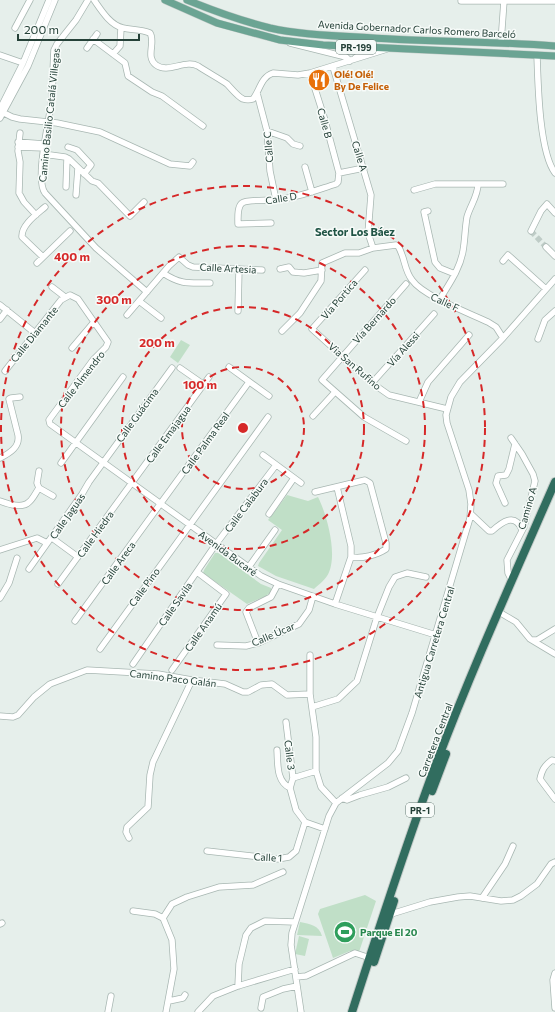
<svg xmlns="http://www.w3.org/2000/svg" width="555" height="1012" font-family="Commissioner,sans-serif">
	<rect width="100%" height="100%" fill="#e6efeb"/>
	<path fill="#c0dfc7" d="M181,340L190,345L178,363L170,357Z
		M287,495L308,501L318,497C327,515 339,557 327,576C324,581 318,585 314,589L276,576L258,566L259,563L282,530L268,520Z
		M215,553H218L220,554L261,584L271,588V592L266,596L247,604L203,573L204,570Z
		M365,895L376,901L359,952L350,951L333,958L318,914L320,909Z
		M300,922C310,924 319,925 322,936L297,935Z
		M299,936L309,939L305,956L295,954Z"/>
	<g fill="none" stroke-linecap="round" stroke-linejoin="round">
		<path stroke="#bfccc7" stroke-width="5.5" stroke-dasharray="5.5 3" stroke-linecap="butt" d="M531,231L546,247"/>
		<g stroke="#a8b7b2" stroke-width="7">
			<path id="minor" d="M88,0L76,20L57,44L54,50C53,66 53,81 52,96C51,116 34,178 45,193L96,248L147,292
				M94,0C101,10 110,25 123,28C132,30 141,29 150,33C156,42 145,57 156,65C168,74 185,59 198,66C207,72 218,78 227,84C232,89 237,96 243,99C246,100 250,100 253,99C260,90 261,77 273,73L298,75L310,73L387,49
				M461,1H555
				M15,28L30,0
				M93,39L125,63L128,76L152,92L162,96L203,126
				M501,42L504,1
				M290,43L346,57L350,61
				M87,48L97,34
				M113,54L120,46L121,28
				M0,55L23,63
				M537,55C538,83 539,151 555,173
				M355,58L369,48
				M333,67L371,195L368,233L373,248
				M257,93L267,131L270,171L276,200
				M0,109L23,63L49,0
				M0,111L12,117L20,119L57,123L100,132L170,164L190,166L193,162
				M0,118L28,66L55,0
				M267,131L287,138L293,144L300,146
				M20,133L18,151L20,162L19,193L24,202L36,215
				M18,142L44,144
				M18,147L44,148
				M68,147L77,150L91,165L84,174
				M43,154L65,157L69,159L92,181L98,183L130,216L144,202
				M305,167L312,192
				M339,173L364,168
				M66,187L67,158
				M414,190L435,184H503
				M76,195L78,168
				M428,211L424,212L435,262L440,268L455,274
				M271,223L238,224C238,218 237,207 242,203C247,199 269,201 276,200C297,198 317,190 336,184L338,182L339,173L324,117L310,73
				M531,231L541,211L547,204L555,213
				M546,247L555,256
				M43,257L22,237C21,225 37,214 45,207
				M503,261L508,255L546,289
				M37,263L70,231
				M280,269L289,267L293,272L304,273L322,270
				M365,270L312,329L372,383L389,395L447,409
				M163,273C181,285 189,283 210,283
				M406,284L322,380L364,417L406,441
				M52,287L65,297
				M440,299C449,284 460,269 463,251C465,240 465,228 467,217C470,206 478,196 478,184
				M139,301L161,318
				M0,305L35,333
				M238,311L239,269
				M127,315L169,266L179,257L188,265L193,267L262,270
				M0,319L7,310
				M282,331L300,313L321,281L322,263L345,253H359L373,248L396,245L398,246C405,257 404,270 412,280C423,296 469,313 488,322L496,327L503,338
				M538,339L545,320L555,311
				M72,348L94,322
				M229,367L269,396
				M180,368L203,384
				M5,371L61,300L70,295L78,299L108,342L106,347L93,360L49,420L50,424L261,576L278,584L335,604L436,635
				M372,383L434,314
				M419,402L428,382L469,335
				M313,416L335,392
				M511,438L522,454L533,474L535,481L524,527L507,560L508,573L512,581
				M263,455L301,483
				M0,458C10,453 20,447 18,435L9,399L11,398L20,397
				M61,463L123,377
				M39,488L53,496
				M315,492L365,480L370,483L386,543V549C377,555 362,559 351,557
				M0,501C8,504 22,509 29,502C33,499 36,492 39,488L37,483L39,471
				M505,503L496,483L498,476L506,475L509,469L515,444
				M269,514L294,478
				M471,514L489,531H492C502,522 515,512 522,530
				M52,538L78,557
				M0,550L37,538L47,543
				M248,568L275,530
				M29,569L82,494L89,482L172,368
				M58,584L209,377
				M0,598L9,583L17,558
				M335,604L351,557V546L337,487
				M499,612L516,622L530,639L555,654
				M75,621L249,382
				M532,640H537L555,629
				M258,643L246,612L249,608L271,597L278,584
				M217,645L246,646L258,643L299,624L309,610L313,596
				M100,649L268,417
				M310,655V694L316,737V771L321,787L336,803
				M133,664L216,544L276,465
				M172,670L226,594L197,572
				M312,707L338,699L357,681L377,617L389,587L395,577L407,573L426,577
				M0,716L13,717L18,715L34,697L50,684L87,670L158,674L192,680L225,684L243,692H248L261,685L272,684L287,695L310,694
				M286,722L293,778L290,788
				M277,750C278,764 276,781 290,788L296,810L305,822L325,829
				M555,761L552,760C544,766 542,770 540,779L555,799
				M293,778L316,771
				M342,798L347,800L360,795L388,787L406,778
				M129,838L126,832L127,827L148,807L150,775L153,762L192,680
				M207,851L278,859L289,857L296,851L305,822
				M482,898L505,864L513,846
				M133,911L155,914L163,918L172,940L174,969L166,1012
				M388,915L430,902L458,897L470,896L501,901L513,900L521,896L537,884L551,864L555,862
				M163,918L172,904L187,897L219,887L253,885L283,872
				M0,924L2,923
				M555,973L553,980L555,1008
				M296,977L306,976L355,953L370,958
				M238,986L239,964L246,935L251,928L265,921L295,922
				M169,1001L183,998L185,995
				M261,1008L263,997L283,989L297,986
				M108,1012L111,996
				M198,1012L213,996L238,986L295,969
				M301,1012L291,945L292,933L329,816L336,803L388,763L398,751L412,713L470,518L471,504L469,490L447,423L446,415L451,397L460,382L503,338L555,279"/>
		</g>
		<g stroke="#c2cac7" stroke-width="8">
			<path id="major" d="M165,0L217,23L280,40L323,45L555,56
				M187,0C214,11 242,21 270,28C297,34 330,36 358,37C423,42 489,41 555,46"/>
		</g>
		<g stroke="#c2cac7" stroke-width="10">
			<path id="highway" d="M432,791L446,754
				M374,962L394,901
				M352,1012C378,931 404,851 433,772C470,673 513,578 555,482"/>
		</g>
		<use href="#minor" stroke="#fff" stroke-width="5.5"/>
		<use href="#major" stroke="#6ba493" stroke-width="7"/>
		<use href="#highway" stroke="#316d5f" stroke-width="8"/>
	</g>
	<g fill="none" stroke="#d62828" stroke-width="2" stroke-dasharray="7 5">
		<circle cx="243" cy="428" r="61"/>
		<circle cx="243" cy="428" r="121"/>
		<circle cx="243" cy="428" r="182"/>
		<circle cx="243" cy="428" r="242"/>
	</g>
	<defs>
		<g id="restaurant-disc" transform="scale(1.15)"><circle r="9.5" fill="#e8710a" stroke="#f7fbf9"/><path d="M-5-6h1v4h1v-4h1v4h1v-4h1v5L-1.5 .5V6h-2V.5L-5-1ZM5-6V6H3V1.5H1.5Q1.5-4 5-6Z" fill="#fff"/></g>
		<g id="stadium-disc" transform="scale(1.15)"><circle r="9.5" fill="#2e9e5b" stroke="#f7fbf9"/><path d="M0-5a6.5 5 0 1 0 0 10a6.5 5 0 1 0 0-10ZM-3.5-1.8h7v3.6h-7Z" fill="#fff"/></g>
	</defs>
	<g fill-rule="evenodd">
		<use href="#restaurant-disc" x="319" y="80"/>
		<use href="#stadium-disc" x="345" y="932"/>
	</g>
	<g text-anchor="middle" dominant-baseline="central" stroke-width="3" stroke-linejoin="round" paint-order="stroke">
		<g fill="#f7fbf9" stroke="#647972" stroke-width="1">
			<rect x="336" y="40" width="40" height="14" rx="3"/>
			<rect x="406" y="803" width="28" height="14" rx="3"/>
		</g>
		<g font-size="9" font-weight="bold" fill="#254138">
			<text x="356" y="47">PR-199</text>
			<text x="420" y="810">PR-1</text>
		</g>
		<g font-size="10" fill="#254138" stroke="#f7fbf9">
			<text transform="translate(417 29) rotate(3)">Avenida Gobernador Carlos Romero Barceló</text>
			<text transform="translate(49 115) rotate(-84)">Camino Basilio Catalá Villegas</text>
			<text transform="translate(325 123) rotate(74)">Calle B</text>
			<text transform="translate(268 147) rotate(-95)">Calle C</text>
			<text transform="translate(360 156) rotate(73)">Calle A</text>
			<text transform="translate(281 198) rotate(-9)">Calle D</text>
			<text transform="translate(228 268) rotate(3)">Calle Artesia</text>
			<text transform="translate(339 299) rotate(-49)">Vía Portica</text>
			<text transform="translate(445 302) rotate(25)">Calle F</text>
			<text transform="translate(374 320) rotate(-48)">Vía Bernardo</text>
			<text transform="translate(34 334) rotate(-51)">Calle Diamante</text>
			<text transform="translate(403 349) rotate(-48)">Vía Alessi</text>
			<text transform="translate(355 366) rotate(41)">Via San Rufino</text>
			<text transform="translate(81 379) rotate(-52)">Calle Almendro</text>
			<text transform="translate(137 415) rotate(-54)">Calle Guácima</text>
			<text transform="translate(168 434) rotate(-54)">Calle Emajagua</text>
			<text transform="translate(205 443) rotate(-54)">Calle Palma Real</text>
			<text transform="translate(246 505) rotate(-53)">Calle Calabura</text>
			<text transform="translate(527 508) rotate(-74)">Camino A</text>
			<text transform="translate(67 516) rotate(-55)">Calle Jaguas</text>
			<text transform="translate(95 534) rotate(-54)">Calle Hiedra</text>
			<text transform="translate(228 553) rotate(36)">Avenida Bucaré</text>
			<text transform="translate(118 563) rotate(-54)">Calle Areca</text>
			<text transform="translate(144 587) rotate(-54)">Calle Pino</text>
			<text transform="translate(175 604) rotate(-55)">Calle Savila</text>
			<text transform="translate(203 627) rotate(-55)">Calle Anamú</text>
			<text transform="translate(273 634) rotate(-23)">Calle Úcar</text>
			<text transform="translate(434 642) rotate(-73)">Antigua Carretera Central</text>
			<text transform="translate(173 678) rotate(7)">Camino Paco Galán</text>
			<text transform="translate(435 740) rotate(-69)">Carretera Central</text>
			<text transform="translate(290 755) rotate(83)">Calle 3</text>
			<text transform="translate(268 857) rotate(3)">Calle 1</text>
		</g>
		<g font-size="10" font-weight="bold" fill="#c56008" stroke="#f7fbf9" text-anchor="start">
			<text x="334" y="74">Olé! Olé!<tspan x="334" dy="12">By De Felice</tspan></text>
		</g>
		<g font-size="10" font-weight="bold" fill="#27864d" stroke="#f7fbf9" text-anchor="start">
			<text x="360" y="932">Parque El 20</text>
		</g>
		<g font-size="11" font-weight="bold" fill="#205445" stroke="#f7fbf9">
			<text x="355" y="231">Sector Los Báez</text>
		</g>
	</g>
	<circle cx="243" cy="428" r="6" fill="#d62828" stroke="#f7fbf9" stroke-width="2"/>
	<g font-size="12" text-anchor="middle" font-weight="bold" fill="#d62828" stroke="#f7fbf9" stroke-width="3" stroke-linejoin="round" paint-order="stroke">
		<text x="72" y="261">400 m</text>
		<text x="114" y="304">300 m</text>
		<text x="157" y="347">200 m</text>
		<text x="200" y="389">100 m</text>
	</g>
	<path d="M18 34v6h121v-6" fill="none" stroke="#254138" stroke-width="2"/>
	<text x="24" y="34" font-size="12" fill="#254138" stroke="#f7fbf9" stroke-width="3" paint-order="stroke">200 m</text>
</svg>
